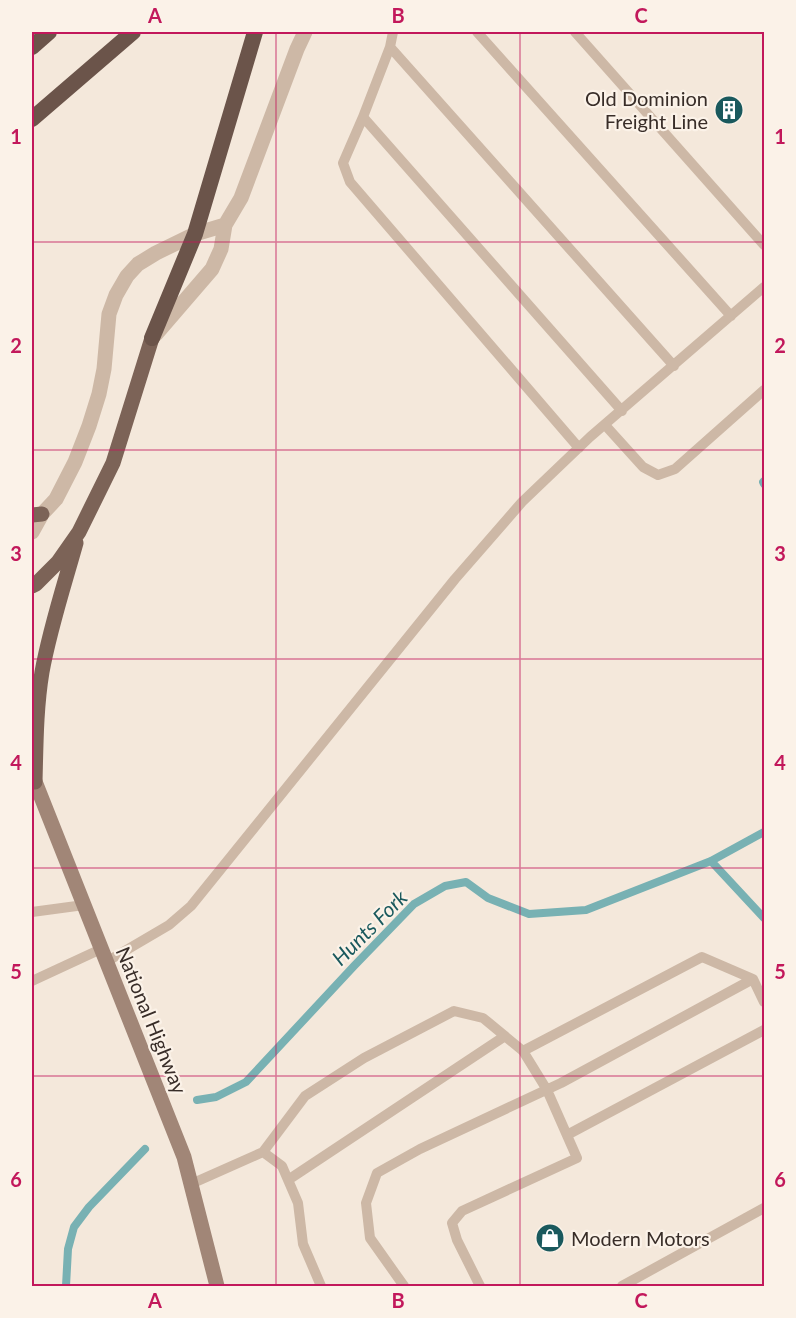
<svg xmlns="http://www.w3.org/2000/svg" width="796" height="1318" font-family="Lato,sans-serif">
	<rect width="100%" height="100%" fill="#f4e8db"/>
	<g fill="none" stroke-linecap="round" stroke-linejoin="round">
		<path stroke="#78b1b3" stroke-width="8" d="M764,481L763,482L764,484
			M711,861L764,918
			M197,1100L216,1097L246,1082L354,966L414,904L445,886L466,882L488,898L529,914L586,910L711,861L764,832
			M66,1286L68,1249L74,1227L89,1207L145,1149"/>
		<path stroke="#cdb8a6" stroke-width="10" d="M393,32L390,47L674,366
			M477,32L731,316
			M575,32L764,245
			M390,47L363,117L622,411
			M363,117L343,163L350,182L579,448
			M605,425L643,467L658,475L675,469L764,390
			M32,912L84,905
			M106,962L169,925L191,906L455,579L522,502L590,437L764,287
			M32,981L101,949
			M567,1135L764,1030
			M263,1152L305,1096L364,1058L454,1011L483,1018L523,1051L702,957L753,979
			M288,1180L505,1036
			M191,1184L263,1152L282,1166L298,1203L303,1244L321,1286
			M404,1286L370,1238L366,1203L377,1173L420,1149L561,1083L753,979L764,1002
			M480,1286L457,1240L452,1223L462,1211L577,1158L547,1090L523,1051
			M622,1286L764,1208"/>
		<path stroke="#cdb8a6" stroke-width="15" d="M225,225L241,198L297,49L305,32
			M32,532L42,514L56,499L75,462L89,426L99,394L104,369L109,314L116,295L127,276L138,264L156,253L195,234L225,225L221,249L212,269L156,334"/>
		<path stroke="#a18677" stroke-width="15" d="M32,774L184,1157L217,1286"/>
		<path stroke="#7c6357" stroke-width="15" d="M32,515L42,514
			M32,586L36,584L58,562L79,532L113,463L152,338
			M35,782C36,745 36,708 42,672C50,628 64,586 76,543"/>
		<path stroke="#6b544a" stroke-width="16" d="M32,47L49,32
			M32,119L133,32
			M152,338L195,234L255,32"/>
	</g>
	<path fill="none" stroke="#c2185b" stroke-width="1.5" stroke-opacity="0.55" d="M276,32V1286M520,32V1286M32,242H764M32,450H764M32,659H764M32,868H764M32,1076H764"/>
	<defs>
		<g id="building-disc" transform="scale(1.5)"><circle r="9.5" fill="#1a595d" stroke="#fbf2e8"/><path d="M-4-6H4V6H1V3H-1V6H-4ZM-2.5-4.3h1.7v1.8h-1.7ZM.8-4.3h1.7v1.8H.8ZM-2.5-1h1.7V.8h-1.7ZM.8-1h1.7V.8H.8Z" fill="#fff"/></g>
		<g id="shop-disc" transform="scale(1.5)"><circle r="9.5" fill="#1a595d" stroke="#fbf2e8"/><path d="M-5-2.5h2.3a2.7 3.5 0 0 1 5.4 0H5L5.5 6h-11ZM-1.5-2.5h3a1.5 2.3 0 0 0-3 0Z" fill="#fff"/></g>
	</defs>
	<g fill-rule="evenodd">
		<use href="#building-disc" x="729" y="110"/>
		<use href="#shop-disc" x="550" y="1238"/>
	</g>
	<g text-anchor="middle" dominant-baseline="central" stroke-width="4.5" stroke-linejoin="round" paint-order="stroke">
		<g font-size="20" fill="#382d28" stroke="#fbf2e8" text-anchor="end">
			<text x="708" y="98">Old Dominion<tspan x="708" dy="23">Freight Line</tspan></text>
			<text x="571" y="1238" text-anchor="start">Modern Motors</text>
		</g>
		<g font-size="20" fill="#382d28" stroke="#fbf2e8">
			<text transform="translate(152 1020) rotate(68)">National Highway</text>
		</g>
		<g font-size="21" font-style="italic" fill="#1a595d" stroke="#fbf2e8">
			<text transform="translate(369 927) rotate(-45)">Hunts Fork</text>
		</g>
	</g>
	<rect width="796" height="1318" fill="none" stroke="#fbf2e8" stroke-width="66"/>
	<rect x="33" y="33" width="730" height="1252" fill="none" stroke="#c2185b" stroke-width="2"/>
	<g font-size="20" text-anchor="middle" font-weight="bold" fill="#c2185b">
		<text x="155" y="23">A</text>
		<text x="398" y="23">B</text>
		<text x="641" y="23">C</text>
		<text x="16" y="144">1</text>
		<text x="780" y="144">1</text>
		<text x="16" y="353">2</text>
		<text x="780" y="353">2</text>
		<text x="16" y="561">3</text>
		<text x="780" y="561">3</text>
		<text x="16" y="770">4</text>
		<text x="780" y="770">4</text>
		<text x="16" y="979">5</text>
		<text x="780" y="979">5</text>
		<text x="16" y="1187">6</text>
		<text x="780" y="1187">6</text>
		<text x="155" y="1308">A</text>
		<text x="398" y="1308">B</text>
		<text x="641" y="1308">C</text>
	</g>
</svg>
